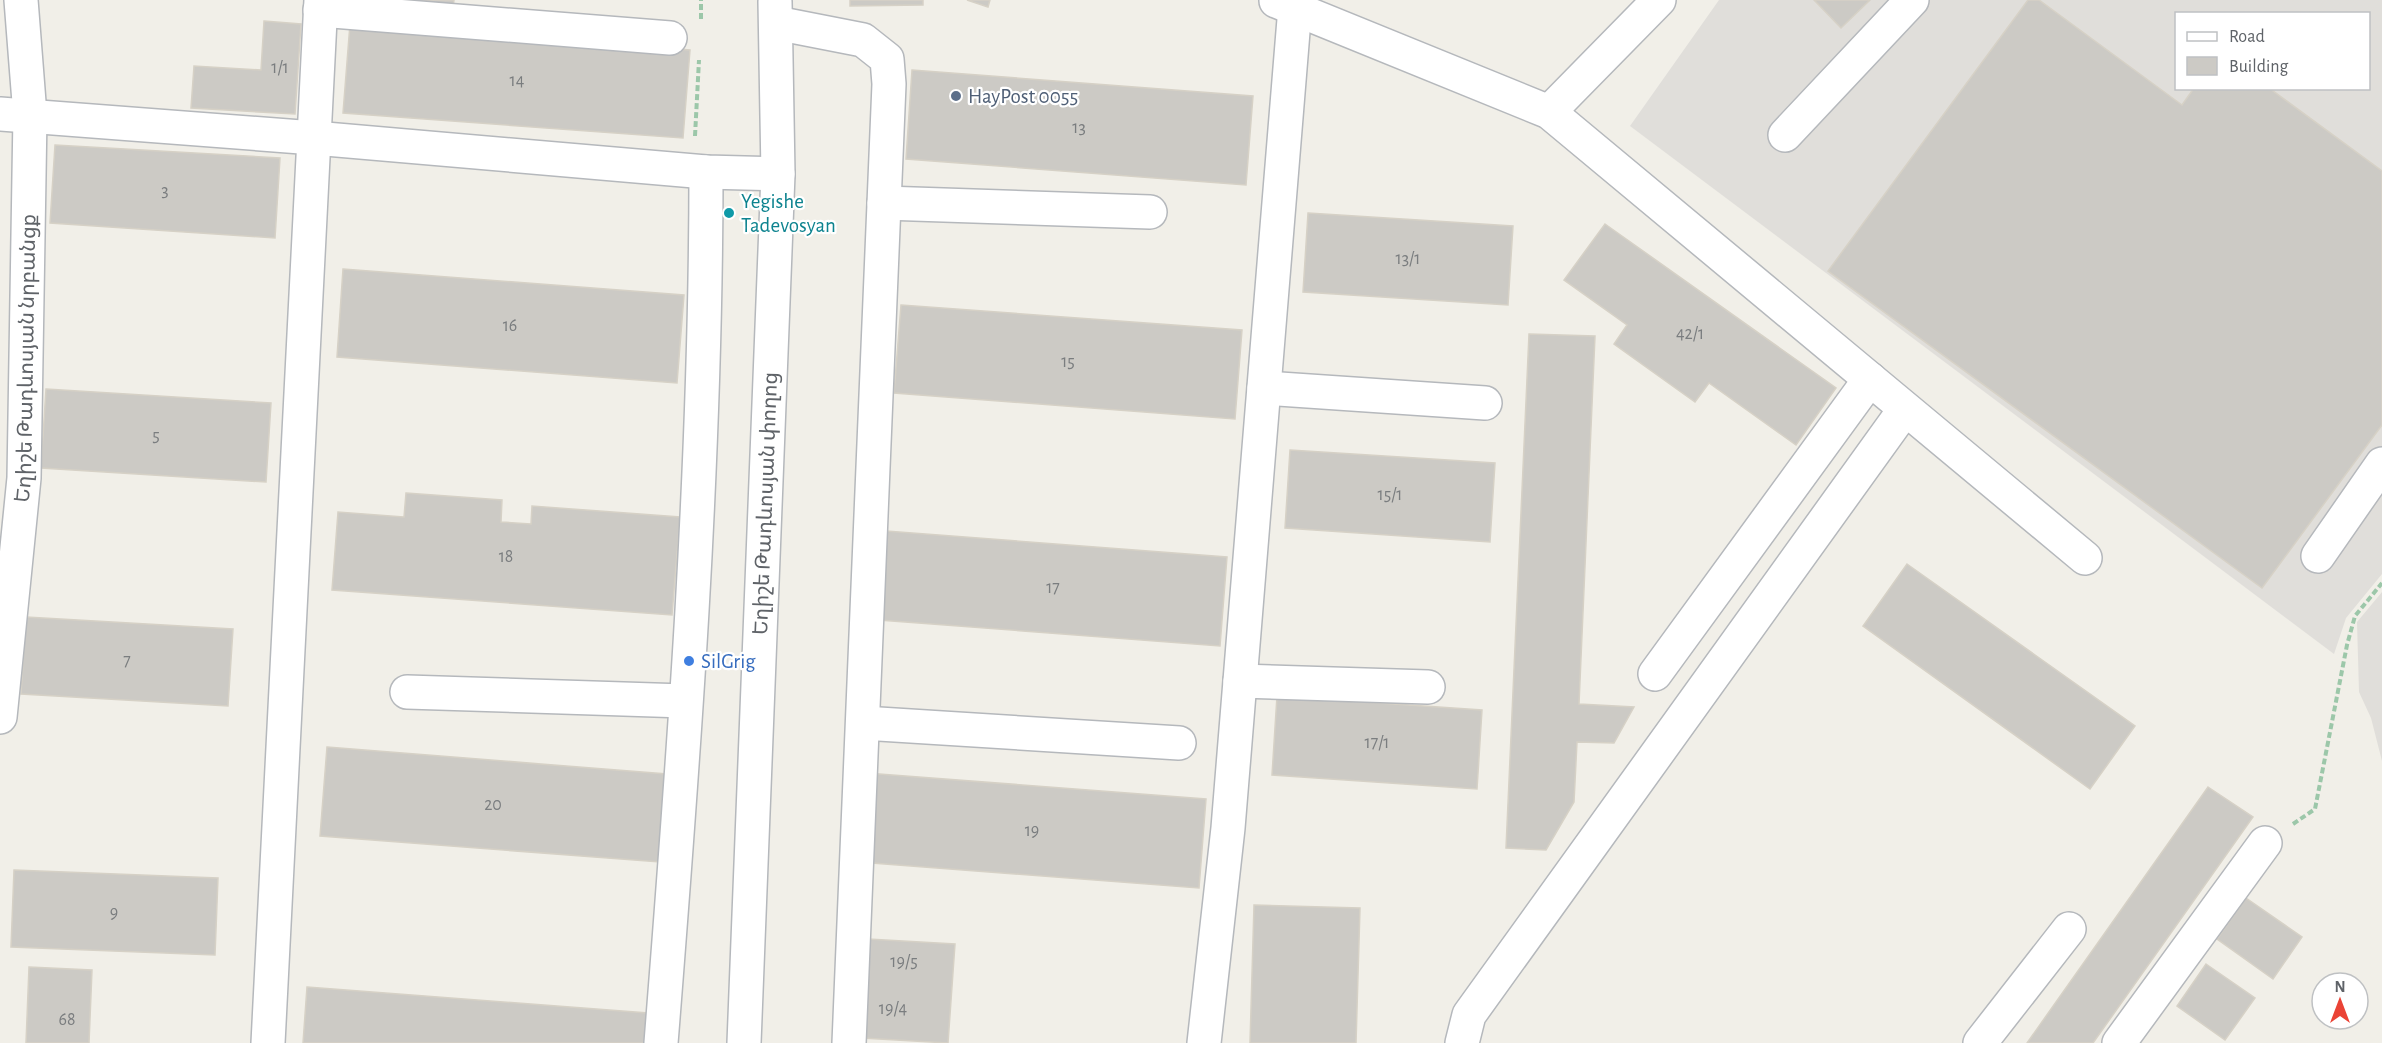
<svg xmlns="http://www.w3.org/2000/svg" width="2382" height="1043" font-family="'Alegreya Sans','Noto Sans Armenian',sans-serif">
	<rect width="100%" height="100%" fill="#f1efe8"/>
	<path fill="#e0deda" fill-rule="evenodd" d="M1719,0H2382V574L2346,618L2334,654L1630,126ZM2176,14H2368V88H2176Z
		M2382,592V761L2371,718L2359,692L2357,622Z"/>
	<path fill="#cccac5" stroke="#d6d1c6" stroke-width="1.5" d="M352,0H454L453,7Z
		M850,0H923V5L850,6Z
		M967,0H990L988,7Z
		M1814,0H1870L1841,28Z
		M2028,0H2039L2182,105L2194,88H2269L2382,171V425L2262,588L1828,271Z
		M264,21L301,24L295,114L191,108L194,66L261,70Z
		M350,24L690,50L683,138L343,113Z
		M912,70L1253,96L1246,185L906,159Z
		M55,145L280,158L275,238L50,223Z
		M1308,213L1513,226L1508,305L1303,292Z
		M1605,224L1836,388L1796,445L1709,383L1695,402L1614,344L1627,325L1564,280Z
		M343,269L684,295L677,383L337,357Z
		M901,305L1242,330L1235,419L894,393Z
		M1529,334L1595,336L1579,704L1634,707L1614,743L1577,742L1574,802L1546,850L1506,848Z
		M46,389L271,403L266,482L41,468Z
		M1290,450L1495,463L1490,542L1285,528Z
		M406,493L502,500L501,522L531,524L532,506L680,517L672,615L332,590L338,512L404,517Z
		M886,531L1227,557L1220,646L879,620Z
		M1907,564L2135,726L2090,789L1863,626Z
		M26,617L233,629L228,706L21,694Z
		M1277,696L1482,710L1477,789L1272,775Z
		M327,747L667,774L660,862L320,836Z
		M866,773L1206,799L1199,888L859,862Z
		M2208,787L2253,817L2093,1043H2027Z
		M14,870L218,878L215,955L11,947Z
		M2246,898L2302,937L2273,979L2217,939Z
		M1254,905L1360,908L1356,1043H1250Z
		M868,939L955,944L948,1043L862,1038Z
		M2206,964L2255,998L2225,1040L2177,1006Z
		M29,967L92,970L89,1043H26Z
		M307,987L648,1013L646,1043H303Z"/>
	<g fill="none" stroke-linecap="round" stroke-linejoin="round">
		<g stroke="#b5b8bc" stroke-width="36">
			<g id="minor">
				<path d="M1276,1L1549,112L2085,558"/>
				<path d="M320,10L670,38"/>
				<path d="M776,23L863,40L887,59L889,84L849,1043"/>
				<path d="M1549,112L1659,0"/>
				<path d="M0,114L314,138L706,172L778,174"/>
				<path d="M1785,135L1912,0"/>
				<path d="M884,203L1150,212"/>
				<path d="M1264,388L1485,403"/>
				<path d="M2318,556L2382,464"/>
				<path d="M1655,674L1870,379"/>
				<path d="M1240,681L1428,687"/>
				<path d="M407,692L685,701"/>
				<path id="s1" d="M0,717L24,478L30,115L21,0"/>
				<path d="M863,723L1179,743"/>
				<path d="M268,1043L321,0"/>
				<path d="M661,1043C684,754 706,463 706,172"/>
				<path id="s2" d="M744,1043L778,174L775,2"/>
				<path d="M1204,1043L1228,828L1295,7"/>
				<path d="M1462,1043L1469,1015L1905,409"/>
				<path d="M1980,1043L2069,929"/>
				<path d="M2119,1043L2265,843"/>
			</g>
		</g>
		<path stroke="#9cc7a9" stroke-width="4" stroke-dasharray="6 3" stroke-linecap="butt" d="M701,19V0
			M695,136L699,60
			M2293,824L2315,809L2347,645L2355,616L2382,583"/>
		<use href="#minor" stroke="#fff" stroke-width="33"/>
	</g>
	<circle fill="#5c6f8a" stroke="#fff" stroke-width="2" cx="956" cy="96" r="6"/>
	<circle fill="#0f9aa8" stroke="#fff" stroke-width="2" cx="729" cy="213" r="6"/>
	<circle fill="#3f7fe0" stroke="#fff" stroke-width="2" cx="689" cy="661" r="6"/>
	<g text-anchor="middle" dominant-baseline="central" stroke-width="4.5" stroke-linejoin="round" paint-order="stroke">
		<g font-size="18" fill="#7a7d7f">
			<text x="280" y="68">1/1</text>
			<text x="517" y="81">14</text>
			<text x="1079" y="128">13</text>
			<text x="165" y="191">3</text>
			<text x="1408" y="259">13/1</text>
			<text x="510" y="326">16</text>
			<text x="1690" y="334">42/1</text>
			<text x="1068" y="362">15</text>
			<text x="156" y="436">5</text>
			<text x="1390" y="495">15/1</text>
			<text x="506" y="557">18</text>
			<text x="1053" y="588">17</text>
			<text x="127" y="661">7</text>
			<text x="1377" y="743">17/1</text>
			<text x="493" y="805">20</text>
			<text x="1032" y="831">19</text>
			<text x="114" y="913">9</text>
			<text x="904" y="962">19/5</text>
			<text x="893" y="1009">19/4</text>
			<text x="67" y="1020">68</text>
		</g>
		<g font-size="21" fill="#4e5e75" stroke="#fff" text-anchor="start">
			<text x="968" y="96">HayPost 0055</text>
		</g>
		<g font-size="21" fill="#0d838f" stroke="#fff" text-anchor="start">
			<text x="741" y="201">Yegishe<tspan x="741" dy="24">Tadevosyan</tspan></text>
		</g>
		<g font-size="21" fill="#5f6368" stroke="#fff">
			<text stroke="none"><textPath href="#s1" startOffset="360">Եղիշե Թադևոսյան նրբանցք</textPath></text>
			<text stroke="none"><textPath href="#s2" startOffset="540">Եղիշե Թադևոսյան փողոց</textPath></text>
		</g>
		<g font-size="21" fill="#366cbe" stroke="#fff" text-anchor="start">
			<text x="701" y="661">SilGrig</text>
		</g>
	</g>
	<rect x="2175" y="12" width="195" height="78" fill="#ffffff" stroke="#bfc1c3" stroke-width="1.5"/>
	<rect x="2187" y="32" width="30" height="9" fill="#ffffff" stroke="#bfc1c3" stroke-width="1.5"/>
	<text x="2229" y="42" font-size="18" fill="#5f6368">Road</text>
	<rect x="2187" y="57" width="30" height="18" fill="#cccac5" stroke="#bfc1c3" stroke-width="1.5"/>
	<text x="2229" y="72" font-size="18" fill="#5f6368">Building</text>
	<g transform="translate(2340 1001)"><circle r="28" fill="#ffffff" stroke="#bfc1c3" stroke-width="1.5"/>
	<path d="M0-4.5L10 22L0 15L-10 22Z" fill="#ea4335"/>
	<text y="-9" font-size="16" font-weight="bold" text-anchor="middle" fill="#5f6368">N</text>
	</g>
</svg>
